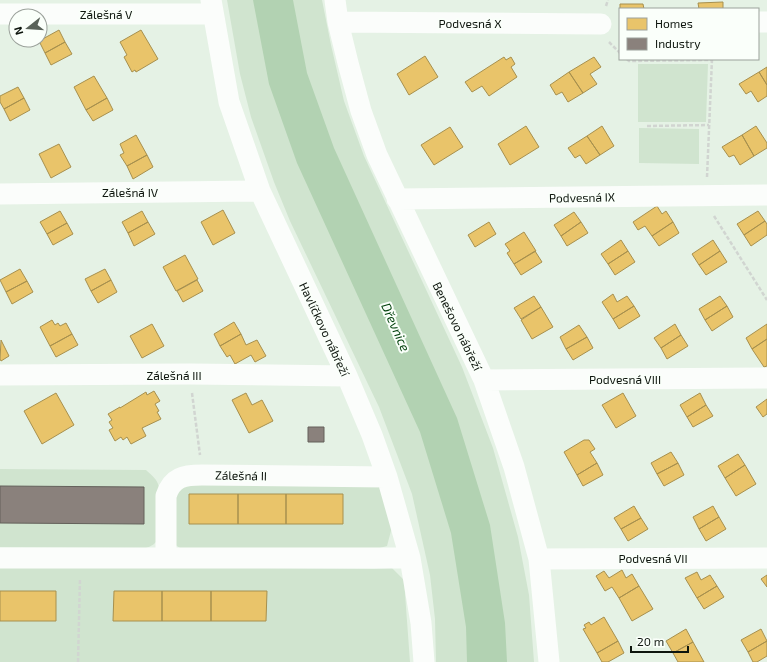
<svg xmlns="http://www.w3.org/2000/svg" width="767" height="662" font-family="'Exo 2',sans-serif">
	<rect width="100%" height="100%" fill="#e5f2e5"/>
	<path fill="#d0e4cf" d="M227,0H322L331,45L344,101L364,156L462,367L493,448L518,537L529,595L534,662H436L435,619L430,575L412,494L379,407L290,221L274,182L251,117L240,74Z
		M638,64H708L706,122H638Z
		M639,128L699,129V164L639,163Z
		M0,469L146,470C150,474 156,478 158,484C161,491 162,533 158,539C155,544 152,546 146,548L0,547Z
		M181,484L380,486L392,527L387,546L369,551L180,548L174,544L176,489Z
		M0,567L264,568L374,569L392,568L404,580L410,662H0Z"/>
	<path fill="#b2d2b2" d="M253,0H293L307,73L334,148L457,418L490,525L505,623L507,662H467L466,627L451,533L420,432L297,163L269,84Z"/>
	<path fill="#e9c46a" stroke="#a7904e" d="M723,2V9H699L698,3Z
		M620,4H643L644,9H620V19Z
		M59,30L65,42L45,53L39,41Z
		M141,30L158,59L136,72L135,70L132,72L124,57L127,55L120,42Z
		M65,42L72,54L51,65L45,53Z
		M425,56L438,77L409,95L397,74Z
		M504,57L506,60L511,57L515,64L511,67L517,77L489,96L482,86L472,92L465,82Z
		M594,57L601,67L590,74L597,84L583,93L569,72Z
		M767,67V85L759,72Z
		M569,72L583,93L568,102L562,92L556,95L550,85Z
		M759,72L767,85V96L758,102L751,91L746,94L739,84Z
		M94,76L107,98L86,110L74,87Z
		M18,87L24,98L4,109L0,102V96Z
		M24,98L30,110L10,121L4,109Z
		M107,98L113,110L93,121L86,110Z
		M526,126L539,147L510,165L498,144Z
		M602,126L614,146L600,155L587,136Z
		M756,126L767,143V148L754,156L742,135Z
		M450,127L463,147L434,165L421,145Z
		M136,135L147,155L127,166L120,155L124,153L120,144Z
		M742,135L754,156L740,165L734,155L729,157L722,147Z
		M587,136L600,155L586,164L580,155L575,158L568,148Z
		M59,144L71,167L51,178L39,154Z
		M147,155L153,167L133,179L127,166Z
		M657,206L662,214L666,211L673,222L652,236L645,226L638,230L633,222Z
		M223,210L235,233L213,245L201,222Z
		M60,211L67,223L47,234L40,222Z
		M142,211L148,222L128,233L122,222Z
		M758,211L765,221L744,235L737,224Z
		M574,212L581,222L561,236L554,225Z
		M765,221L767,224V235L751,246L744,235Z
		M148,222L155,234L134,246L128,233Z
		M489,222L496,234L475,247L468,235Z
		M581,222L588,233L567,246L561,236Z
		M673,222L679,233L659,246L652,236Z
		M67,223L73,234L53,245L47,234Z
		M524,232L536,251L514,264L507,253L510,251L505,244Z
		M621,240L628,251L608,264L601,254Z
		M713,240L720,251L699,265L692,254Z
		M535,251L542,262L521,275L514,264Z
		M628,251L635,262L615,275L608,264Z
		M720,251L727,262L706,275L699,265Z
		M185,255L198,279L176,291L163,267Z
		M20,269L27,281L6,292L0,280Z
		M105,269L111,280L91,291L85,279Z
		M111,280L117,292L98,303L91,291Z
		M197,280L203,291L183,302L177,291Z
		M27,281L33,292L12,304L6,292Z
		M613,294L617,302L627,296L634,306L613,319L602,302Z
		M534,296L541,307L521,319L514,308Z
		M720,296L727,306L705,320L699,309Z
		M634,306L640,316L619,329L613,319Z
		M727,306L733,317L712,331L705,320Z
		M541,307L553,327L532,339L521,320Z
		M52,320L55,325L58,323L60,326L66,323L72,334L50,346L40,327Z
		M234,322L241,334L220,346L214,334Z
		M152,324L164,346L142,358L130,336Z
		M675,324L681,335L661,348L654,338Z
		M767,324V339L752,349L746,338Z
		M579,325L587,337L566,349L560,337Z
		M72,334L78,345L56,357L50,346Z
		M241,334L246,345L257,340L266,356L255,362L251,355L235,364L230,355L227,357L220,346Z
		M681,335L688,346L667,359L661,348Z
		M587,337L593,348L573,360L566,349Z
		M767,339V366L764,367L752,349Z
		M1,340L9,356L1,361L0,359Z
		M154,391L160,401L155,404L159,411L157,412L161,419L142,428L146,436L131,444L127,437L123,440L121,437L115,441L109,430L113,428L109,422L112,420L108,414L120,407V408L146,392L147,395Z
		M56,393L74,425L42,444L24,411Z
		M246,393L252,405L262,400L273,421L249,433L232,400Z
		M623,393L636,416L616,428L602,405Z
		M700,393L706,405L687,417L680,405Z
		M767,399V414L763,417L756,407Z
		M706,405L713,416L693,427L687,417Z
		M584,440H589L595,449L590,452L597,463L577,475L564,452Z
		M671,452L678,463L657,474L651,463Z
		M738,454L745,465L725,478L718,466Z
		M597,463L603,475L583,486L577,475Z
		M678,463L684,475L664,486L657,474Z
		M745,465L756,484L736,496L725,478Z
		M189,494H238V524H189Z
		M238,494H286V524H238Z
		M286,494H343V524H286Z
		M634,506L641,518L621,529L614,518Z
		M713,506L719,517L699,529L693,517Z
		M719,517L726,529L706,541L699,529Z
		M641,518L648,529L628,541L621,529Z
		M622,570L626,578L632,574L639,586L619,598L612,587L605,591L596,576L604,571L609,578Z
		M697,572L701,580L710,575L717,586L697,598L685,578Z
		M767,575V587L761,579Z
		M639,586L653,609L632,621L619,598Z
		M717,586L724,597L704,609L697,598Z
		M0,591H56V621H0Z
		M114,591H162V621H113Z
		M162,591H211V621H162Z
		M211,591H267L266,621H211Z
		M604,617L618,641L597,653L583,629L586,628L584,625L589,622L591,625Z
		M686,629L693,642L673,653L666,641Z
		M761,629L767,641L748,652L741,640Z
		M618,641L624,653L608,662H602L597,653Z
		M767,641V656L757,662H753L748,652Z
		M693,642L704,662H678L673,653Z"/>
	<path fill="#8a817c" stroke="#64615b" d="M308,427H324V442H308Z
		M0,486L144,487V524L0,523Z"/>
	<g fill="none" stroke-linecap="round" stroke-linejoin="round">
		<path stroke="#d1d5d1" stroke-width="2.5" stroke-dasharray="4 2" stroke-linecap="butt" d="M606,6L608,0
			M609,42L620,53
			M627,59L629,61L711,60
			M647,126L709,125
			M707,177L712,59
			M714,216L767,300
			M192,393L200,455
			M78,662L80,578"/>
		<path stroke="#fbfdfb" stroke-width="21" d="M211,0L229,102L260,191L347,376L372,435L387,477L410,558L421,623L424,662
			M335,0L338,22L348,63L361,111L377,155L484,380L514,467L539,559L549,662
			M0,14H212
			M338,22L601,24
			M758,22H767
			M0,194L260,191
			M397,199L767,195
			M0,375L190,374L347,376
			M484,380L767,378
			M166,557V496C172,477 184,475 202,475L387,477
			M0,558H410
			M539,559L767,558"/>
	</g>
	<g text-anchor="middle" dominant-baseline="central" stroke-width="4" stroke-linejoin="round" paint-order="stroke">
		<g font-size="12" fill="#0d150d" stroke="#fafffa">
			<text x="106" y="14">Zálešná V</text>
			<text x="470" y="23">Podvesná X</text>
			<text x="130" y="192">Zálešná IV</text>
			<text transform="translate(582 197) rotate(-1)">Podvesná IX</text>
			<text transform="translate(458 326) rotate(64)">Benešovo nábřeží</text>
			<text transform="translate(325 329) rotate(65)">Havlíčkovo nábřeží</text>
			<text x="174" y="375">Zálešná III</text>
			<text x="625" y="379">Podvesná VIII</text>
			<text transform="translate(241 475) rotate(1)">Zálešná II</text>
			<text x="653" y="558">Podvesná VII</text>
		</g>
		<g font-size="13" font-style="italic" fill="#04430e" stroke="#fafffa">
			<text transform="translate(396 327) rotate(66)">Dřevnice</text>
		</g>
	</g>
	<rect x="619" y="8" width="140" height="52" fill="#fafffa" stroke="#9ba19b"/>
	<rect x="627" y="18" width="20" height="12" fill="#e9c46a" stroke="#9ba19b"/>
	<text x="655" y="28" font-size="12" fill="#0d150d">Homes</text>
	<rect x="627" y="38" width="20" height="12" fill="#8a817c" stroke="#9ba19b"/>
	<text x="655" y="48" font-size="12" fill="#0d150d">Industry</text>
	<g transform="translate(28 28) rotate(253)"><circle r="19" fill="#fafffa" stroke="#9ba19b"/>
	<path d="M0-3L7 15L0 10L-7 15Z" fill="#596259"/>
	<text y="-6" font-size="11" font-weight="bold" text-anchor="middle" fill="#0d150d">N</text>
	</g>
	<path d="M631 646v6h57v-6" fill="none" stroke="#0d150d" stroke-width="2"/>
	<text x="637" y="646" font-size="12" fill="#0d150d" stroke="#fafffa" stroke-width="3" paint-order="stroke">20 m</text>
</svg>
